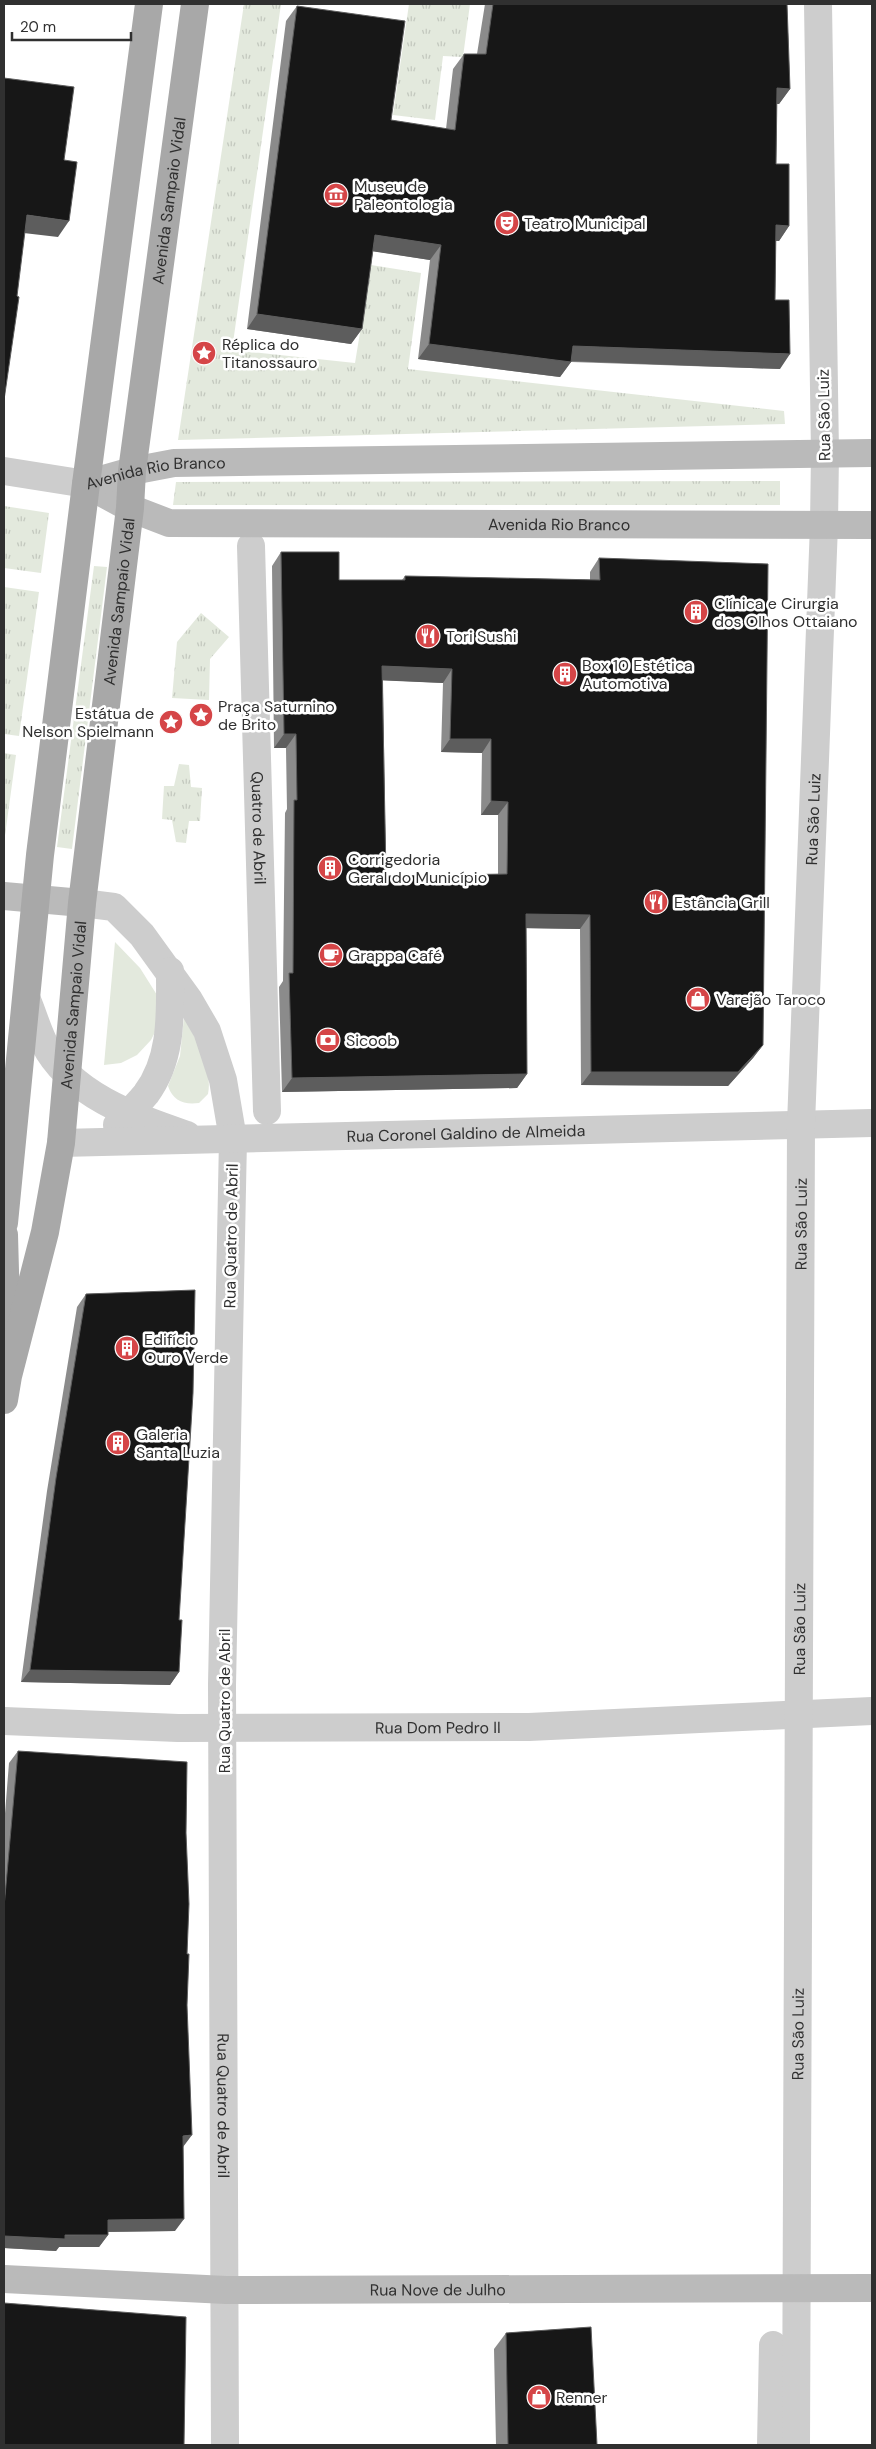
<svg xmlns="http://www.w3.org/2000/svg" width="876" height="2449" font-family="'DM Sans',sans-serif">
	<defs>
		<pattern id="grass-tufts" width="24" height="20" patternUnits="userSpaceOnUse" patternTransform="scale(1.25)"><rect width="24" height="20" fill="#e3e9dd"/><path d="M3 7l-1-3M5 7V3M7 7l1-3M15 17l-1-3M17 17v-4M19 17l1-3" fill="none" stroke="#c3c8be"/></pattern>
	</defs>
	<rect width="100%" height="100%" fill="#fff"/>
	<path fill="url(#grass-tufts)" d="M244,4H281L232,350L355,363L371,265L421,273L408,369L784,411L785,424L178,440Z
		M409,4H470L463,57L443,56L435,120L393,115Z
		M780,481V505H173L176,482Z
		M4,506L49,513L41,573L4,568Z
		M94,566L107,567L72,849L57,847Z
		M4,587L39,592L19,736L4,734Z
		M201,613L229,637L210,659L209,700L172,698L177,642Z
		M4,753L16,755L4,843Z
		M179,764L189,765L191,787L202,788L200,821H189L186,843L176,842L172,820L162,819L164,786H174Z"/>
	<path fill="#e3e9dd" d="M115,942L140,968L157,995L156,1030L151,1040L137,1055L121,1063L104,1065Z
		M184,1017C196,1039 213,1069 208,1094L199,1103C184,1105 173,1101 168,1086L180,1056Z"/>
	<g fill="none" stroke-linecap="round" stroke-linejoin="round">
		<g stroke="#cdcdcd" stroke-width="28">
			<path d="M4,471L86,484"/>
			<path id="s1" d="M251,546L267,1111"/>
			<path id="s2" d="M82,903L114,907L142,935L189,1000L207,1031L223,1080L233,1139L222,1685L225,2445"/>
			<path d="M27,1000C33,1014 37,1029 44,1043C70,1095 135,1117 187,1135"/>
			<path d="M117,1125C127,1115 137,1105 146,1094C173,1058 170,1013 170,971"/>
			<path id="s3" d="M61,1143L872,1123"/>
			<path id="s4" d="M4,1721L178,1728L529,1727L872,1711"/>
			<path d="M771,2445L773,2345"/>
			<path id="s5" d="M796,2445L801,1124L824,525L825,453L818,4"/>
		</g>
		<g stroke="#bababa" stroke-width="28">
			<path id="s6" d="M86,484L130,508L169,523L872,525"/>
			<path id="s7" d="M86,484L132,471L174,463L872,453"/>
			<path d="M4,896L82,903"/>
			<path id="s8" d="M4,2279L226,2290L872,2288"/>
		</g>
		<g stroke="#a8a8a8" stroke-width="28">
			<path d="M4,1223L40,855L86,484L149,4"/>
			<path d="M4,1235L7,1344"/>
			<path id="s9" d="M4,1400L8,1376L45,1232L61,1143L82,903L130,508L132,471L195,4"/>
		</g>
	</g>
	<path fill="#8b8b8b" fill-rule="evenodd" d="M485,4H787L790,89L779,104H777L776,164L789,226L779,241H776L775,300L780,369L571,362L560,377L418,359L430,260L373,251L362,329L351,344L247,329L286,21L297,6L391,120L446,129L453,69L464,54H477Z
		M281,552L339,580H402L405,576L590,580V572L599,558L763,1045L753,1058L728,1086L581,1085L580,929L526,928L527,1074L517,1088L282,1092L279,987L283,981L285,813L287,809L286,748H274L272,566ZM383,680L443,683L441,752L482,753L481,815H498V874L386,876Z
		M86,1294L179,1620V1672L170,1685L21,1682L47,1491L77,1307Z
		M18,1751L186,1833L187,1954L183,2147L175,2231L108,2232V2235L99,2247H59L56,2251L4,2248V1826L9,1763Z
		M506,2333L597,2445H496L494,2349Z"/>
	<path fill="#5d5d5d" d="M777,88L790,89L779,104L766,103Z
		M27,215L69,221L58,237L15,232Z
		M776,225L789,226L779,241L765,240Z
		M375,235L441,245L430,260L364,250Z
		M257,314L362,329L351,344L247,329Z
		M429,344L573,346L790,354L780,369L567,361L571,362L560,377L418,359Z
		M382,666L452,669L443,683L373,680Z
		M284,734H296L286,748H274Z
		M450,739H491L482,753L441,752Z
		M491,801L508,802L498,815H481Z
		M526,914L590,915L580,929L516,928Z
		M763,1045L753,1058L728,1086L581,1085L591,1072Z
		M527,1074L517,1088L282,1092L292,1078Z
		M30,1670L179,1672L170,1685L21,1682Z
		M192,2135L183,2147L174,2148L183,2136Z
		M184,2219L175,2231L99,2232L108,2220Z
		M108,2235L99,2247H59L56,2251L4,2248V2236Z"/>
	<path fill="#171717" stroke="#5d5d5d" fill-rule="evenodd" d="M493,4H787L790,89L777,88L776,164H789V226L776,225L775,300H789L790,354L573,346L571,362L429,344L441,245L375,235L362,329L257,314L297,6L405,21L391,120L455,130L464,54H486Z
		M4,78L74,87L64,160L77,162L69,221L27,215L17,296L19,297L4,400Z
		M281,552H339V580H405V576L600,580L599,558L768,564L763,1045L738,1072H591L590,915L526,914L527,1074L292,1078L289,973H293L294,800H297L296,734H284ZM382,666L452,669L450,739H491V801L508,802L507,874L386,876Z
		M195,1290L193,1393L179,1620H182L179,1672L30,1670L56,1478L86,1294Z
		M18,1751L187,1762L186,1833L189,1904L187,1954H189L187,2005L192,2135L183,2136L184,2219L108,2220V2235H65V2239L4,2236V1907Z
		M4,2303L186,2317L184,2445H4Z
		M591,2327L597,2445H508L506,2333Z"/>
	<defs>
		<g id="museum-disc" transform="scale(1.25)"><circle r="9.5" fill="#d54547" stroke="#fff"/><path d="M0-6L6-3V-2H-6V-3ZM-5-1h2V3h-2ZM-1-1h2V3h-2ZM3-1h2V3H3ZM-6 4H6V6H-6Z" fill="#fff"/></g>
		<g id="theatre-disc" transform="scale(1.25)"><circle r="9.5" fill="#d54547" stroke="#fff"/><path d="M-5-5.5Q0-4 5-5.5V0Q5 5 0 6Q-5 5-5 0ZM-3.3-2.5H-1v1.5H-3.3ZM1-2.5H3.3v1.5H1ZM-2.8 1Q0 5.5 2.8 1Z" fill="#fff"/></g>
		<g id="sight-disc" transform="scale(1.25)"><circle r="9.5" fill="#d54547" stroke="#fff"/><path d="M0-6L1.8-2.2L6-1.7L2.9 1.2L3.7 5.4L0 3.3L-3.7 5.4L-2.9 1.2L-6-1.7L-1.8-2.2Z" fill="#fff"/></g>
		<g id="building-disc" transform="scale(1.25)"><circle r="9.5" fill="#d54547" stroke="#fff"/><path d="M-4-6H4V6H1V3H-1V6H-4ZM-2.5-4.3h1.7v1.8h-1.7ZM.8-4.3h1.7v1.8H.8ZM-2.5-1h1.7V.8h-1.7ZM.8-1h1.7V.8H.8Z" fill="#fff"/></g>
		<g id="restaurant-disc" transform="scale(1.25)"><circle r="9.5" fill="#d54547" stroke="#fff"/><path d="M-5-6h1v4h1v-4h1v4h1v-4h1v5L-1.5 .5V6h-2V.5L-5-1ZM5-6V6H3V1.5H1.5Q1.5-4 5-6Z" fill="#fff"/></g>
		<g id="cafe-disc" transform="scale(1.25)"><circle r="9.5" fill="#d54547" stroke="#fff"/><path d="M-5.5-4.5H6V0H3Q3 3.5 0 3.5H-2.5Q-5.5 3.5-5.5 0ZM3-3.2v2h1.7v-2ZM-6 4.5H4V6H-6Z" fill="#fff"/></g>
		<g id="shop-disc" transform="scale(1.25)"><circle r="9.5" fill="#d54547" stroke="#fff"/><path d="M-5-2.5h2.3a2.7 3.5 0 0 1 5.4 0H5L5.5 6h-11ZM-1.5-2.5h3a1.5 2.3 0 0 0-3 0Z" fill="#fff"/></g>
		<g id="bank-disc" transform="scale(1.25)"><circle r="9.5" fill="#d54547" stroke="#fff"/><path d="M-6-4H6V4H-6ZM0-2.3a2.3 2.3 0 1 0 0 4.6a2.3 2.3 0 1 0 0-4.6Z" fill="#fff"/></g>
	</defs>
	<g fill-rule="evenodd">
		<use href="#museum-disc" x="336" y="195"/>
		<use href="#theatre-disc" x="507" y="223"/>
		<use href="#sight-disc" x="204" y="353"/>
		<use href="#building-disc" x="696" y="612"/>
		<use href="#restaurant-disc" x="428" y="636"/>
		<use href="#building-disc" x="565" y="674"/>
		<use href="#sight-disc" x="201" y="715"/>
		<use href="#sight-disc" x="171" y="722"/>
		<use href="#building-disc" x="330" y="868"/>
		<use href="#restaurant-disc" x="656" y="902"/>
		<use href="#cafe-disc" x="331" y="955"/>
		<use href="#shop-disc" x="698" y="999"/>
		<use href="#bank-disc" x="328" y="1040"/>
		<use href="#building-disc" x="127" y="1348"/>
		<use href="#building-disc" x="118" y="1443"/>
		<use href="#shop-disc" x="539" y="2397"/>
	</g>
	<g text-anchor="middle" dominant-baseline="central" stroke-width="5" stroke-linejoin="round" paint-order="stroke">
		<g font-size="16" fill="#303030" stroke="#fff" text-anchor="start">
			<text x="354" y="186">Museu de<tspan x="354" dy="18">Paleontologia</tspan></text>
			<text x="524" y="223">Teatro Municipal</text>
			<text x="222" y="344">Réplica do<tspan x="222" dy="18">Titanossauro</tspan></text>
			<text x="714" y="603">Clínica e Cirurgia<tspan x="714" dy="18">dos Olhos Ottaiano</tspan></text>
			<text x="446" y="636">Tori Sushi</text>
			<text x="582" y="665">Box 10 Estética<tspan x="582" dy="18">Automotiva</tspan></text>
			<text x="218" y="706">Praça Saturnino<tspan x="218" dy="18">de Brito</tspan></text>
			<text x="154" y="713" text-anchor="end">Estátua de<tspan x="154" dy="18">Nelson Spielmann</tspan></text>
			<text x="348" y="859">Corrigedoria<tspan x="348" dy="18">Geral do Município</tspan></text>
			<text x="674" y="902">Estância Grill</text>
			<text x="348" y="955">Grappa Café</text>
			<text x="716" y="999">Varejão Taroco</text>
			<text x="346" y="1040">Sicoob</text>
			<text x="144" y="1339">Edifício<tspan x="144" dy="18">Ouro Verde</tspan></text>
			<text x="136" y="1434">Galeria<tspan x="136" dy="18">Santa Luzia</tspan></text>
			<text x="556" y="2397">Renner</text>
		</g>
		<g font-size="16" fill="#303030" stroke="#fff">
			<text stroke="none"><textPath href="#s9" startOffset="1212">Avenida Sampaio Vidal</textPath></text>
			<text transform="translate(824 415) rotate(-91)">Rua São Luiz</text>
			<text stroke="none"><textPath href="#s7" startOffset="71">Avenida Rio Branco</textPath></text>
			<text stroke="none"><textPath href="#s6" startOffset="482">Avenida Rio Branco</textPath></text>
			<text stroke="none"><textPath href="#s9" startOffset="808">Avenida Sampaio Vidal</textPath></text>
			<text stroke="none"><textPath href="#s5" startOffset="1626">Rua São Luiz</textPath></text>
			<text stroke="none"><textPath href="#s1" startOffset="282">Quatro de Abril</textPath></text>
			<text stroke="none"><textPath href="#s9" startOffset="402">Avenida Sampaio Vidal</textPath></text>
			<text stroke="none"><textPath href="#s3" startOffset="405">Rua Coronel Galdino de Almeida</textPath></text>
			<text stroke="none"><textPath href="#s5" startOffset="1221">Rua São Luiz</textPath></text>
			<text transform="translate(231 1236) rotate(-89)">Rua Quatro de Abril</text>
			<text stroke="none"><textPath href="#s5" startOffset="816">Rua São Luiz</textPath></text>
			<text transform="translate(224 1701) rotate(-90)">Rua Quatro de Abril</text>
			<text stroke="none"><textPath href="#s4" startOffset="434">Rua Dom Pedro II</textPath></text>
			<text stroke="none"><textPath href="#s5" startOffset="411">Rua São Luiz</textPath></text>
			<text stroke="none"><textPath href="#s2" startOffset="1266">Rua Quatro de Abril</textPath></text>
			<text stroke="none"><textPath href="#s8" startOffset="434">Rua Nove de Julho</textPath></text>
		</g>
	</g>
	<rect width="876" height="2449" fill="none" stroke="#303030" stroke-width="10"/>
	<path d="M12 32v8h119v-8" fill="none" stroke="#303030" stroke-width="2.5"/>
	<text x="20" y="32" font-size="15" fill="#303030" stroke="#ffffff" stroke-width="4" paint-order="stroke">20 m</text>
</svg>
